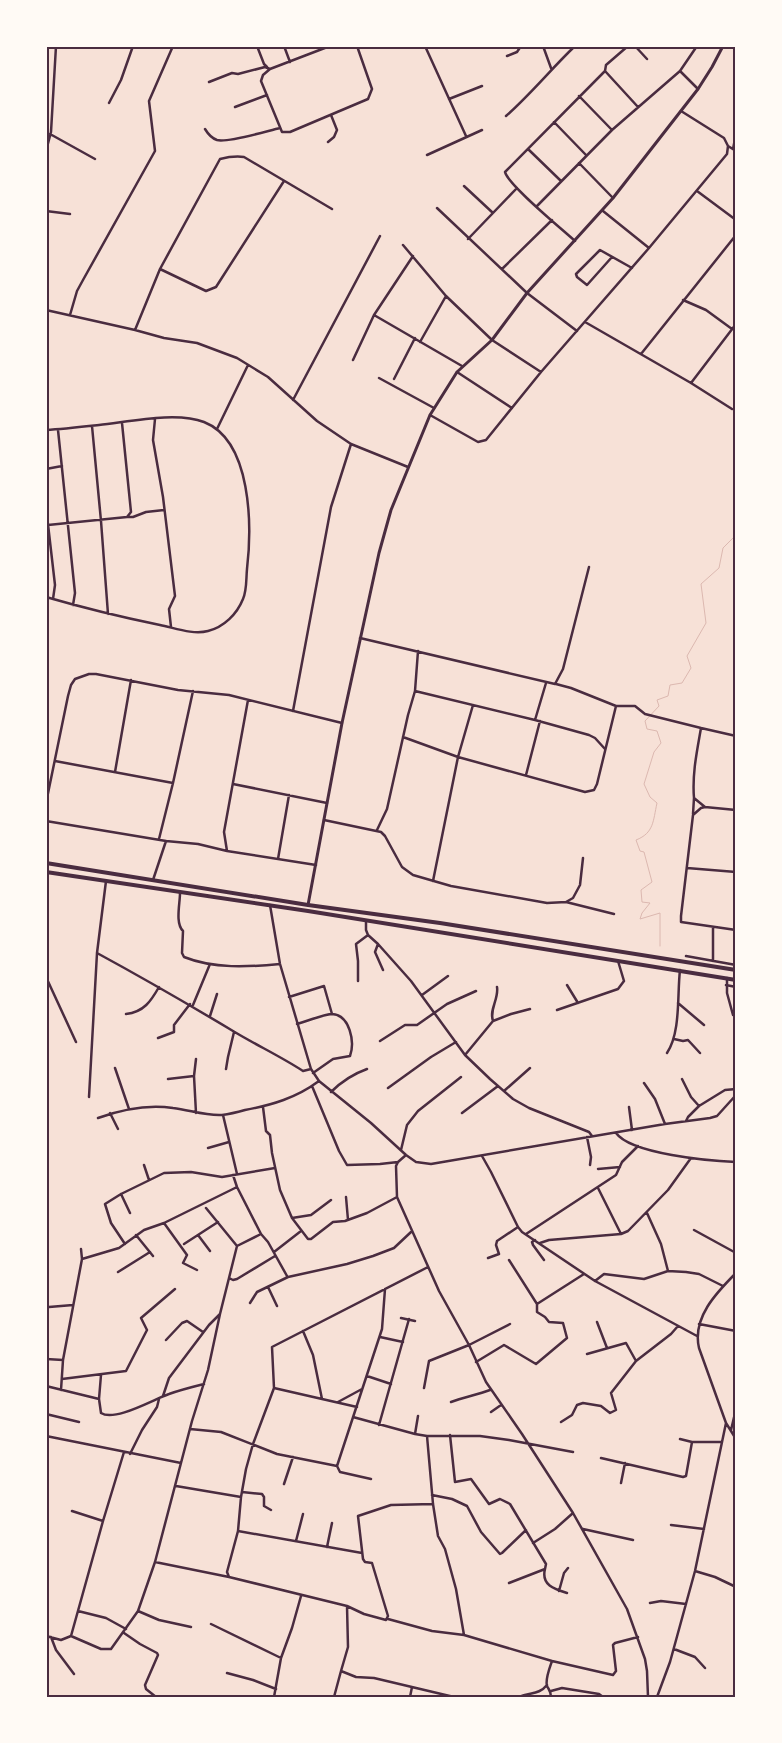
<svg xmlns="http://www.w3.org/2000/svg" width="782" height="1743" font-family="Cabin,sans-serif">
	<rect width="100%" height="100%" fill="#f7e1d7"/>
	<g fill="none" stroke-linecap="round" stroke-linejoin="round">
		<path stroke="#dcb8b0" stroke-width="1" d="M660,946V913L640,919L642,913L650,903L642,902L641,890L652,882L644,852L640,851L636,840C654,833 653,821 657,803L650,797L644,784L654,752L661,743L657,731L647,729L645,721L659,706L657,700L668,696L670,685L682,683L691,668L687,656L706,623L701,584L719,568L723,548L736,535"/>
		<path stroke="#4a2c40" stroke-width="2.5" d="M257,46L264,64L267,67
			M284,46L290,62
			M330,46L270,69L263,75L261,81L282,132H290L368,99L372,89L357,46
			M425,46L466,136
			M543,46L551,68
			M635,46L647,59
			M733,46L736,48
			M507,56L517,52L521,46
			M605,71L638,107
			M680,71L698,89
			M209,82L232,73L238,74L265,67L270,69
			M579,96L612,130
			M449,99L482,86
			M109,103L121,80L133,46
			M235,107L267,95
			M506,116C531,94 551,69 575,46
			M554,122L586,155
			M205,129C208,134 211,138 217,140C228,143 267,131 280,128
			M50,134L95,159
			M328,142L334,137L337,130L331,115
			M728,146L736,151
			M528,149L561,181
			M733,149L736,134
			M46,151L51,132L56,46
			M427,155L482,130
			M579,163L613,198
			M464,186L493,213
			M697,191L736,220
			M537,206L612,130L680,71L697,46
			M437,208L527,293L577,331
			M46,211L70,214
			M603,211L649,248
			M468,239L517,188
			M575,241C562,229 508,185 505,172L605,71L606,65L628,46
			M403,245L446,296L492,340L541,372
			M612,257L587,285L577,277L576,274L600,250L632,268
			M160,269L206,291L216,287L284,181
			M502,269L552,220
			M683,300L706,310L732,329
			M46,310L135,330L160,269L220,159C228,157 236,156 244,157L332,209
			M70,315L77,291L83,280L155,151L149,101L173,46
			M374,315L462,366
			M585,322L691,383L732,409
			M135,330L164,338L197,343L237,358L268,377L317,421L351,444L408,467
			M420,342L446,296
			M641,354L736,235
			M353,360L374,315L413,256
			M457,372L512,408
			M379,378L434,408
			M394,379L415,338
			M691,383L736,324
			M293,400L380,236
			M430,415L478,442L486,440L541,372L649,248L727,154L728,146L724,138L681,111
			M155,419L153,440L163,497L175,596L169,609L171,627
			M92,426L101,521L108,614
			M217,429L248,365
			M46,430C64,429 81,427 99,425C128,422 176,411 204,422C252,441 252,526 247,569C246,579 247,590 243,599C237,614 224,627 208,631C193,635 175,628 160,625C121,617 84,608 46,597
			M58,430L75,593L73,605
			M46,469L62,466
			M46,507L55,585L53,599
			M127,517H133L146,512L164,510
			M48,525L127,517L131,512L122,423
			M360,638L555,684L563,669L589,567
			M556,684L571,688L616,706H635L645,714L701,728
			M415,691L535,720L589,735L595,738L605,749
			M293,711L331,507L351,444
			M535,720L546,683
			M403,737L458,757L585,792L594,790L597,784L616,706
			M55,761L173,783
			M115,772L131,680
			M526,775L540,721
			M233,784L327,803
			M46,803L68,696L71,685L75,679L89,674H96L178,690L229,695L342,723
			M705,807L694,798C692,774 697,751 701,728L736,736
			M736,810L705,807L701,808L693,815L681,916V922L736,930
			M693,814L694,798
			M324,820L381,832L385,836L402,867L413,875L451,886L547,903L566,902L573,898L580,885L583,858
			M46,821L166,841L198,844L227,851L316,865
			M377,830L387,809L408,715L415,691L418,651
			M159,839L173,783L193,691
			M227,851L224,832L248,700
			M278,859L289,795
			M687,868L736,872
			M153,880L166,841
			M433,881L458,757L473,705
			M180,893C180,904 175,923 183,931L182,953L184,957C214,969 248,967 280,964
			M566,902L614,914
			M270,905L280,964L311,1069L319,1081L371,1123L406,1155L416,1162L431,1164L665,1124L710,1118L717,1116L736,1095
			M366,921V930L368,935L378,944L411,981L465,1055L490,1079L513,1099L529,1108L589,1132L592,1136
			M378,944L375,952L383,970
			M97,953C143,978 188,1004 233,1031C256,1045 280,1056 303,1071L311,1069
			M686,956L736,965
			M713,961V928
			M46,977L76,1042
			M727,978V993L733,1015
			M358,981V961L356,944L368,935
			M567,985L578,1003
			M726,985L736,987
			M422,995L448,976
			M289,997L324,986L332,1014
			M678,1003L704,1025
			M193,1005L210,964
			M557,1010L618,989L624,981L618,961
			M126,1014C144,1012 151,1001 159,987
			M210,1016L217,994
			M493,1021C489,1009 499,999 497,987
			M297,1024C304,1022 325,1014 332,1014C350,1015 355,1042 350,1056L333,1059L313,1073
			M158,1038L174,1032V1025L190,1004
			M674,1039L683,1041L688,1040L700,1053
			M380,1041L405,1025H417L447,1004L476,991
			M667,1053C681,1032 677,995 680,970
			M465,1055L493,1021L511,1014L530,1009
			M115,1068L129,1109
			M226,1069L228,1057L234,1032
			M168,1079L194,1076
			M682,1079L691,1097L699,1106L688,1117L686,1121
			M644,1083L655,1099L665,1124
			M312,1086L339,1151L347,1165L380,1164L398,1162
			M388,1088L431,1057L456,1042
			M504,1091L530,1068
			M331,1092C342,1081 353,1074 367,1069
			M89,1097L97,953L106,881
			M699,1106L725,1090L736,1089
			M263,1107L266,1131L270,1135L272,1153L280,1190L292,1218L308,1239H311L333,1222L345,1221L367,1213L397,1197
			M629,1107L632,1130
			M110,1113L118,1129
			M196,1113L194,1076L196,1059
			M462,1113L498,1086
			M223,1115L237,1174
			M98,1118C123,1109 147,1104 173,1108C190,1110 205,1116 222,1115C230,1114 238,1112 245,1110C272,1105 296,1098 319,1081
			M616,1133C631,1154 710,1161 736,1162
			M587,1137L591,1157L590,1165
			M208,1148L229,1142
			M401,1150L407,1125L418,1111L461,1077
			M406,1155L398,1162L396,1166L397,1197L439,1291L469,1345L486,1382L522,1434L573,1513L627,1609L645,1659L647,1671L648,1697
			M482,1156L491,1172L518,1227L522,1232L595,1281L697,1336
			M144,1165L149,1180
			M598,1169L620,1167
			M233,1175L237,1187L261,1234L268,1242L287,1276
			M598,1188L621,1234
			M121,1194L130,1213
			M346,1197L348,1220
			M206,1208L237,1246
			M647,1213L661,1244L668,1271
			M292,1218L311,1215L331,1200
			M164,1223L187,1255L183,1263L197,1270
			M694,1230L736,1253
			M526,1234L616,1175L622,1162L638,1146
			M136,1235L153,1256
			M198,1235L210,1251
			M535,1240L532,1242L533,1245L544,1260
			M540,1243L549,1240L621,1234L628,1231L668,1190L691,1158
			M125,1244L111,1223L105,1204L121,1194L164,1173L191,1172L222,1177L275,1168
			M184,1244L218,1222
			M237,1246L261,1234
			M274,1252L301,1231
			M488,1258L499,1254L496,1245L497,1241L518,1227
			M82,1259L119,1248L144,1230L164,1223L237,1187
			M118,1272L150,1252
			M736,1273C716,1293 692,1318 699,1348L726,1423L736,1439
			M229,1278L233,1280L237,1279L275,1256
			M595,1281L604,1274L644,1279L668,1271L686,1272L699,1274L723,1286
			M268,1287L277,1306
			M250,1303L257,1292L288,1277L347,1264L373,1256L394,1248L411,1232
			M537,1304L584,1274
			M49,1307L73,1305
			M401,1318L415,1321
			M597,1322L607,1348
			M699,1324L736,1331
			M303,1331L313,1355L322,1399
			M380,1337L403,1342
			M166,1340L182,1323L187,1321L203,1332
			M587,1354L626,1343L636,1361
			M46,1359L63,1360
			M476,1362L504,1345L536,1364L567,1338L563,1323L549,1322L545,1317L537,1312V1304L509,1260
			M101,1375L99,1399L101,1413C115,1422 154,1399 169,1394C180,1390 192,1387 204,1384
			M367,1376L391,1384
			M62,1379L126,1371L147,1330L141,1318L175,1289
			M46,1386L99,1399
			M274,1388L357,1407
			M424,1388L429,1361L469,1345L510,1324
			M61,1390L63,1360L82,1259L81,1249
			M163,1396L169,1378L209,1325L220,1314
			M338,1402L362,1389
			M451,1402C464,1397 477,1395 490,1390
			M491,1412L501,1405
			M46,1414L79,1422
			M353,1417L415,1434L427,1436H480L509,1440L573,1452
			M561,1422L572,1415L577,1405L583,1403L601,1406L610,1413L616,1410L611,1393L636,1361L671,1334L678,1326
			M379,1425L409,1319
			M190,1429L221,1432L277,1454L337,1466
			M731,1430L736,1409
			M415,1434L418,1416
			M450,1435L455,1482L471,1479L489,1504L500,1499L510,1504L546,1564L545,1569L509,1583
			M46,1436L181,1463
			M427,1436L433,1504L438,1536L445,1549L456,1589L464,1635
			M680,1439L692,1442H721
			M130,1454L142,1430L157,1407L159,1399
			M601,1458L683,1477L686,1476L692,1442
			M371,1479L340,1472L337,1466L382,1329L385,1289
			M621,1483L625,1463
			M284,1484L293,1457
			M176,1486L241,1497
			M242,1492L262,1494L264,1497V1506L271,1510
			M432,1495L452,1499L467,1506L481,1532L500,1554L502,1553L526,1530
			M72,1511L103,1521
			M671,1525L704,1529
			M583,1529L633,1540
			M238,1531L362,1553
			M296,1541L303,1514
			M533,1543L555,1529L573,1513
			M327,1547L332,1523
			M155,1562L229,1577L347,1606L364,1614L386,1620L388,1616L372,1563L365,1562L363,1559L358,1516L391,1505L433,1504
			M545,1569C541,1585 554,1589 567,1593
			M695,1571L715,1577L736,1587
			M229,1577L227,1572L238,1531L241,1497L246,1469L253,1444L274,1388L272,1347L428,1267
			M559,1591L564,1573L568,1568
			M650,1603L661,1601L686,1604
			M347,1606L348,1647L341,1671L356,1677L374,1678L454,1697
			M78,1611L106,1618L126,1629
			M138,1611L159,1620L191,1627
			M388,1619L432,1631L464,1635L552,1661L613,1675L616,1671L613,1645L615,1643L638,1637
			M211,1624L281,1658
			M124,1633L140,1644L157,1653L158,1655L145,1685L146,1689L156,1697
			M46,1636L61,1640L71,1636L103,1521L124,1452
			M71,1636L101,1649H111L138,1611L155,1562L192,1421L208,1370L220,1314L237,1246
			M51,1637L56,1650L74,1674
			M674,1649L695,1657L705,1668
			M227,1673L253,1680L276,1689
			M551,1691L562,1688L599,1694L603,1697
			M274,1697L281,1658L292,1628L301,1596
			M334,1697L341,1671
			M410,1697L412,1687
			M519,1697C530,1692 539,1695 547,1685
			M551,1697C551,1691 549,1690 547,1686C545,1679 550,1667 552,1661
			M657,1697L670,1662L695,1571L726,1423"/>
		<path stroke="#4a2c40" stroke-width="3" d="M308,905L342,723L379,553L391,510L430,415L457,372L492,340L527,293L613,198L698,89L712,67L723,46"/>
		<path stroke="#4a2c40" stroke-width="4" d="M46,863L308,905L440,923L736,970
			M46,872L308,911L736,980"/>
	</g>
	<rect width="782" height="1743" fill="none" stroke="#fffaf5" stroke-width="95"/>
	<rect x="48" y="48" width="686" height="1648" fill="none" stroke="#4a2c40" stroke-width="2"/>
</svg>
